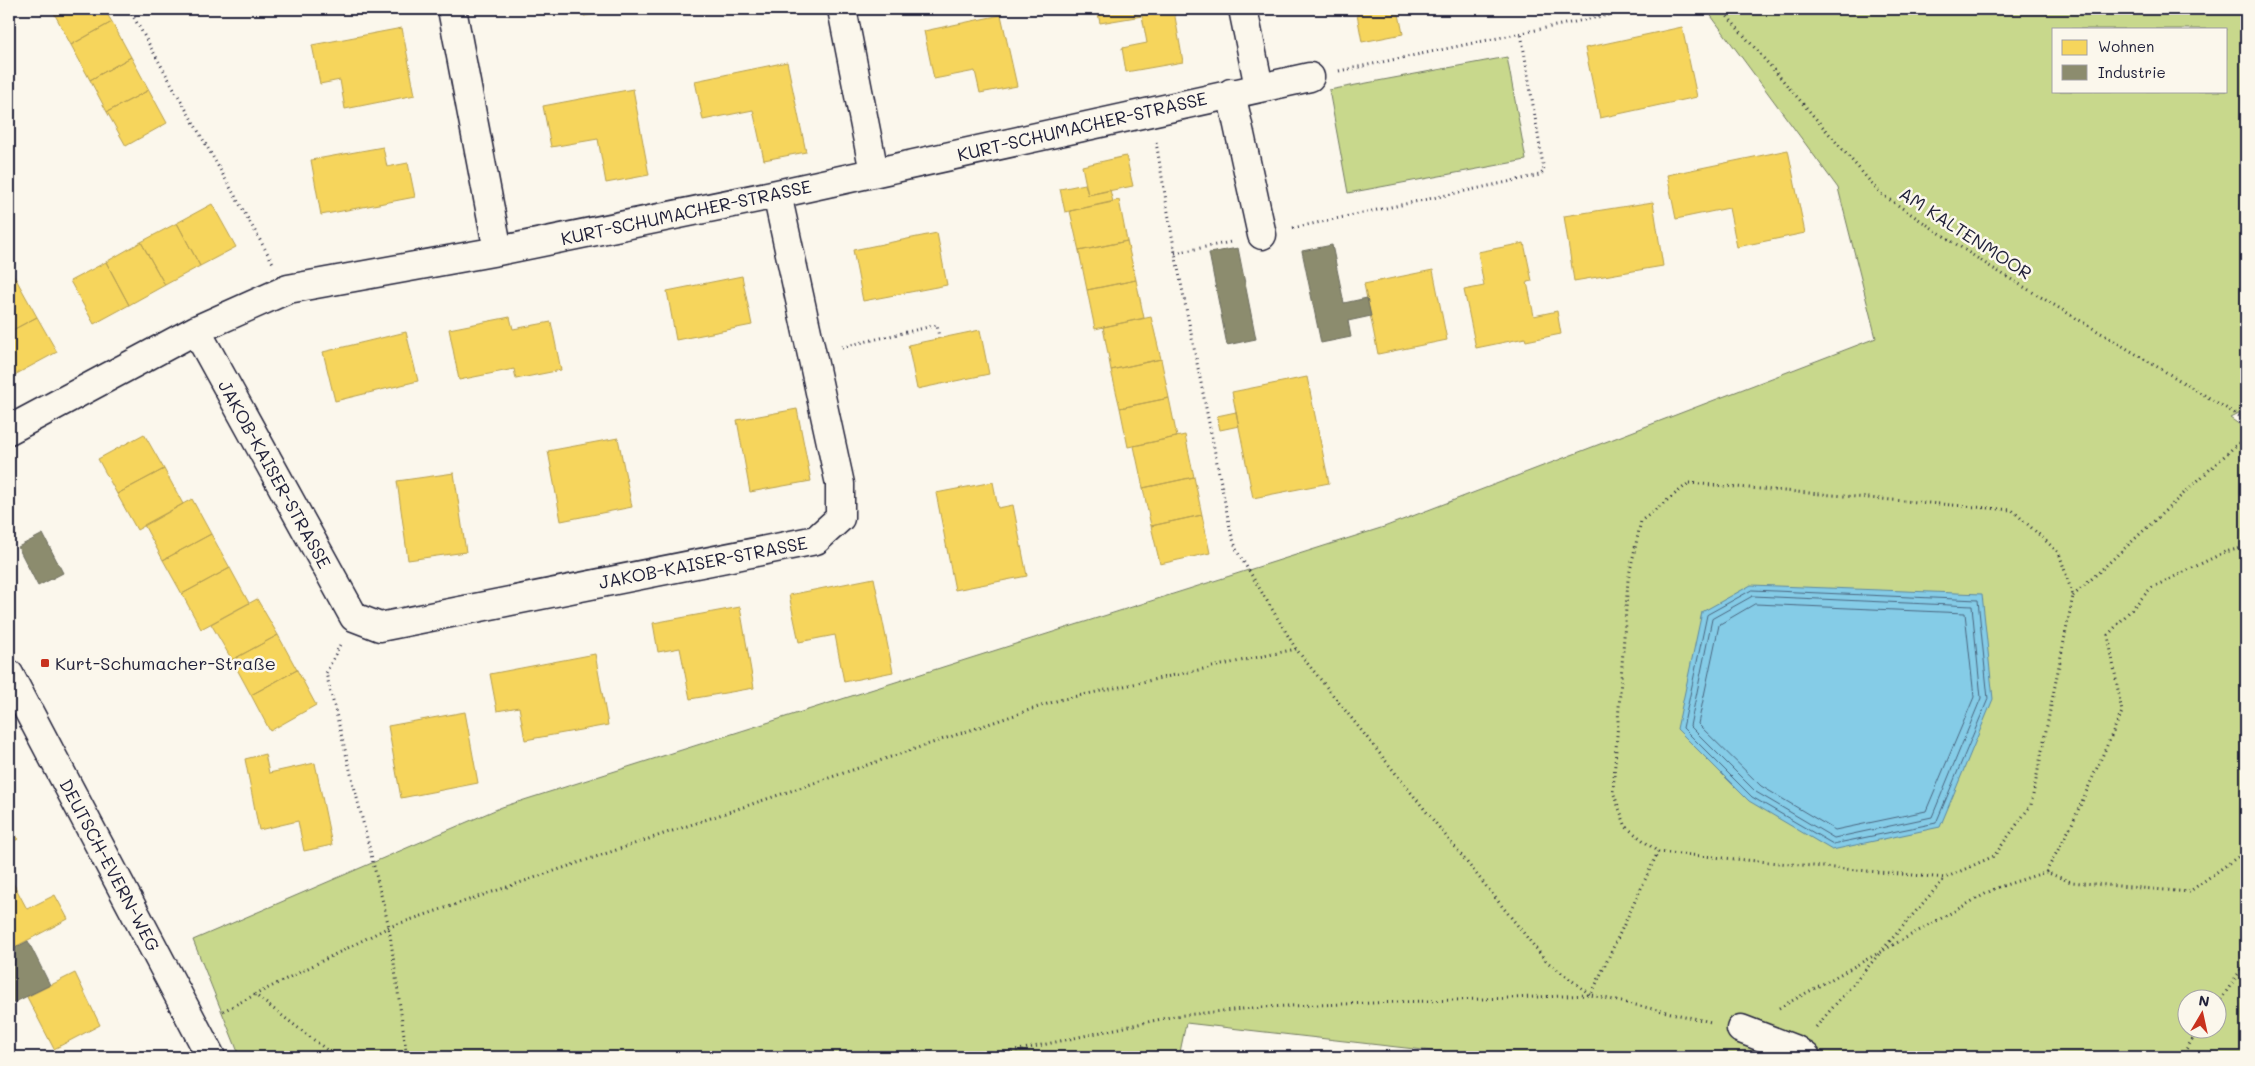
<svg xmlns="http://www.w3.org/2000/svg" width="2255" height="1066" font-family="Mali,sans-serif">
	<rect width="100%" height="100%" fill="#fbf7ec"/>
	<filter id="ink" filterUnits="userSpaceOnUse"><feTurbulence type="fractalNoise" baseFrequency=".02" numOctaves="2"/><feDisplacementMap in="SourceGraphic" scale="10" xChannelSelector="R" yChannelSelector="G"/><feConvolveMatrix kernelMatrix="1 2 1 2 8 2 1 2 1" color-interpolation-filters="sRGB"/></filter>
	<g filter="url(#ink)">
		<path fill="#c8d88c" stroke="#757d64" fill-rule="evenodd" d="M1706,9H2246V410L2230,418L2246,429V1057H1485L1186,1023L1179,1057H240L193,940L502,807L1384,527L1876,338L1838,188ZM2054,29H2226V91H2054ZM2188,998H2218V1028H2188Z
			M1507,57L1526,160L1348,193L1329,90Z"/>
		<path fill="#85cce7" stroke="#5d88a2" d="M1751,585L1982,594L1993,699L1940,827L1832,850L1749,801L1677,729L1702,612Z"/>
		<path fill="#f6d55c" stroke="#b69f52" d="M62,9H104L112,22L71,45L54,13Z
			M583,9H623L584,16Z
			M1097,9H1164L1165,13L1174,11L1183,62L1126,72L1122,48L1147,43L1142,16L1100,23Z
			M1356,9H1398L1403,34L1362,42Z
			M1001,15L1017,86L980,93L975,71L934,79L924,31Z
			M112,22L131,57L90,80L71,45Z
			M1682,27L1697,97L1600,118L1585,48Z
			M402,28L415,95L345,109L340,80L320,84L312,45Z
			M131,57L149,90L107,112L90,80Z
			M787,62L806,152L764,160L753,110L703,120L695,81Z
			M633,89L649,175L606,183L598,139L551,147L543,106Z
			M149,90L167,123L126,146L107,112Z
			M383,147L387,167L408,163L415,197L321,215L311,160Z
			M1788,150L1805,233L1737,247L1729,208L1676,219L1667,175Z
			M1126,156L1133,186L1088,195L1082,166Z
			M1085,184L1088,195L1110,190L1113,202L1065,212L1060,189Z
			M1119,200L1127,241L1079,251L1070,211Z
			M1653,202L1663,266L1574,281L1564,216Z
			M212,204L236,247L200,266L177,223Z
			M177,223L200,266L165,285L141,242Z
			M937,233L947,285L863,301L853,250Z
			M1127,241L1136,280L1087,290L1079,251Z
			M141,242L165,285L129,305L106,262Z
			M1524,243L1532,281L1527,282L1534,316L1557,311L1561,334L1526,341L1525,338L1476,348L1464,290L1484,286L1478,252Z
			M106,262L129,305L94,324L70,281Z
			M9,266L17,281L9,286Z
			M1433,270L1447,340L1378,354L1364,284Z
			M742,276L752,325L676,340L667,291Z
			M1136,280L1144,318L1095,329L1087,290Z
			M17,281L37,317L9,332V286Z
			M37,317L57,352L9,378V332Z
			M510,317L513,329L551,322L561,370L516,379L514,369L459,380L449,329Z
			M1151,317L1161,359L1111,370L1103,327Z
			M980,330L989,374L917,389L908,345Z
			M406,332L418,381L335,401L323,352Z
			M1161,359L1169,398L1120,408L1111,370Z
			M1307,377L1329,483L1253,498L1232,392Z
			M1169,398L1177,437L1128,447L1120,408Z
			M797,409L811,481L750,492L737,420Z
			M1236,412L1239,426L1220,430L1217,416Z
			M144,434L164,469L117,494L98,459Z
			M1185,435L1194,477L1143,488L1134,446Z
			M618,438L632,507L561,521L548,451Z
			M164,469L183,504L137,530L117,494Z
			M454,473L466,552L408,560L397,481Z
			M1194,477L1202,515L1151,526L1143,488Z
			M993,482L998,508L1013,505L1027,576L955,590L936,493Z
			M192,499L211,534L163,560L144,525Z
			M1202,515L1210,553L1160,564L1151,526Z
			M211,534L230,568L182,594L163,560Z
			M230,568L249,603L201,629L182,594Z
			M874,578L893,672L844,682L835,635L799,642L789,595Z
			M257,599L278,635L232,660L211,624Z
			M740,607L754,688L690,699L680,648L658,652L653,623Z
			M278,635L297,670L251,695L232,660Z
			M595,654L608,725L525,740L519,707L497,711L490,674Z
			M297,670L316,705L270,731L251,695Z
			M465,712L478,783L401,798L388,726Z
			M265,754L269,773L315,763L332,845L304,851L298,821L259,830L245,759Z
			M9,823L18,839L9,844Z
			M11,879L27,909L55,895L68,919L9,950V880Z
			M75,973L100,1025L54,1049L27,997Z"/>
		<path fill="#8c8c6e" stroke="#6c6c5f" d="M1332,245L1344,303L1367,298L1371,316L1348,321L1351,337L1321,343L1302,251Z
			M1238,248L1256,339L1227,345L1209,253Z
			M43,534L63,573L38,586L18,547Z
			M28,941L50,985L9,1005V951Z"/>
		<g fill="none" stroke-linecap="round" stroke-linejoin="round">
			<path stroke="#4a6680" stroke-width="1" d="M1752,590L1978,600L1988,699L1936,823L1833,844L1752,797L1683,728L1707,615Z
				M1753,596L1972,606L1981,698L1932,817L1834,838L1756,792L1690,726L1712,619Z
				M1755,604L1965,613L1974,697L1926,811L1835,830L1761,786L1698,724L1719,625Z"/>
			<g stroke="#22223b" stroke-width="31">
				<path id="minor" d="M452,9L498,251
					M842,9L874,172
					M1243,9L1259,87
					M1231,93L1262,235
					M196,330L354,617L380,627L816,540L840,518V484L777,194
					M9,430L196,330L288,289L498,251L777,194L1310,77
					M9,674L211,1057
					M1741,1029L1796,1050L1806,1057"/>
			</g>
			<path stroke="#22223b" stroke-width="3" stroke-dasharray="1 4" stroke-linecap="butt" d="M129,9L273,263
				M1721,9L1881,194L1989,266L2246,420
				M1339,71L1637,9
				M1156,142L1175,253L1231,533L1237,551L1296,649L1546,961L1591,995L1658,852
				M1293,228L1540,175L1544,171L1521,33
				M1175,253L1231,242
				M842,347L937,325L939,338
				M1689,483L2012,510L2059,553L2073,596L2031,805L1994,856L1945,878L1658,852L1626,827L1613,792L1628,580L1641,521Z
				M2073,596L2246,436
				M340,645L326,673L389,927L407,1057
				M2046,872L2071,826L2122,712L2108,635L2151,588L2225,552L2246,547
				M1883,949L1945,878
				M254,994L336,1057
				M2218,1004L2246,962
				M1779,1008L1996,888L2046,872L2071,882L2189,892L2246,851
				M223,1011L389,927L1059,700L1296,649
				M1816,1027L1879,954
				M987,1057L1175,1016L1262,1007L1591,995L1711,1022
				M2181,1057L2200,1028
				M2244,1057L2246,1048"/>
			<use href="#minor" stroke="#fbf7ec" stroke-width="28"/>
		</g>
	</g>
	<rect fill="#c8321e" stroke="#fbf7ec" stroke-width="2" x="40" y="658" width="10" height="10" rx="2.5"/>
	<g text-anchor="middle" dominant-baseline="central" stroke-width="5" stroke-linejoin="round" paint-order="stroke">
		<g font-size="18" fill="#22223b" stroke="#fbf7ec">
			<text transform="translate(1082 126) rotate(-13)">KURT-SCHUMACHER-STRASSE</text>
			<text transform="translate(686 212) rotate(-12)">KURT-SCHUMACHER-STRASSE</text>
			<text transform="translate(1966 233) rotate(33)">AM KALTENMOOR</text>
			<text transform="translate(275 474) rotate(61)">JAKOB-KAISER-STRASSE</text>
			<text transform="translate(703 562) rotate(-11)">JAKOB-KAISER-STRASSE</text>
			<text transform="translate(110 865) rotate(62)">DEUTSCH-EVERN-WEG</text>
		</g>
		<g font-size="18" fill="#22223b" stroke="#fbf7ec" text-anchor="start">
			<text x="55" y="663">Kurt-Schumacher-Straße</text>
		</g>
	</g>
	<rect width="2255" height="1066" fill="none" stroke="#fbf7ec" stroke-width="30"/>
	<rect x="15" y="15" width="2225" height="1036" fill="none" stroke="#22223b" stroke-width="2" filter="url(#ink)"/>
	<rect x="2052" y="28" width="175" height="65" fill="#fbf7ec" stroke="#a4a2a5"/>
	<rect x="2062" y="40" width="25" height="15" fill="#f6d55c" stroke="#a4a2a5"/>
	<text x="2098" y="52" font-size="15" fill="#22223b">Wohnen</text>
	<rect x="2062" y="65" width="25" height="15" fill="#8c8c6e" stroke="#a4a2a5"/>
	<text x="2098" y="78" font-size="15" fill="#22223b">Industrie</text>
	<g transform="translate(2202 1014) rotate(9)"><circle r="24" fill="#fbf7ec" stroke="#a4a2a5"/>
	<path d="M0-4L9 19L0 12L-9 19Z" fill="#c8321e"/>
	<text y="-8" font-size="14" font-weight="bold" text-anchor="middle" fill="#22223b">N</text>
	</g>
</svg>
